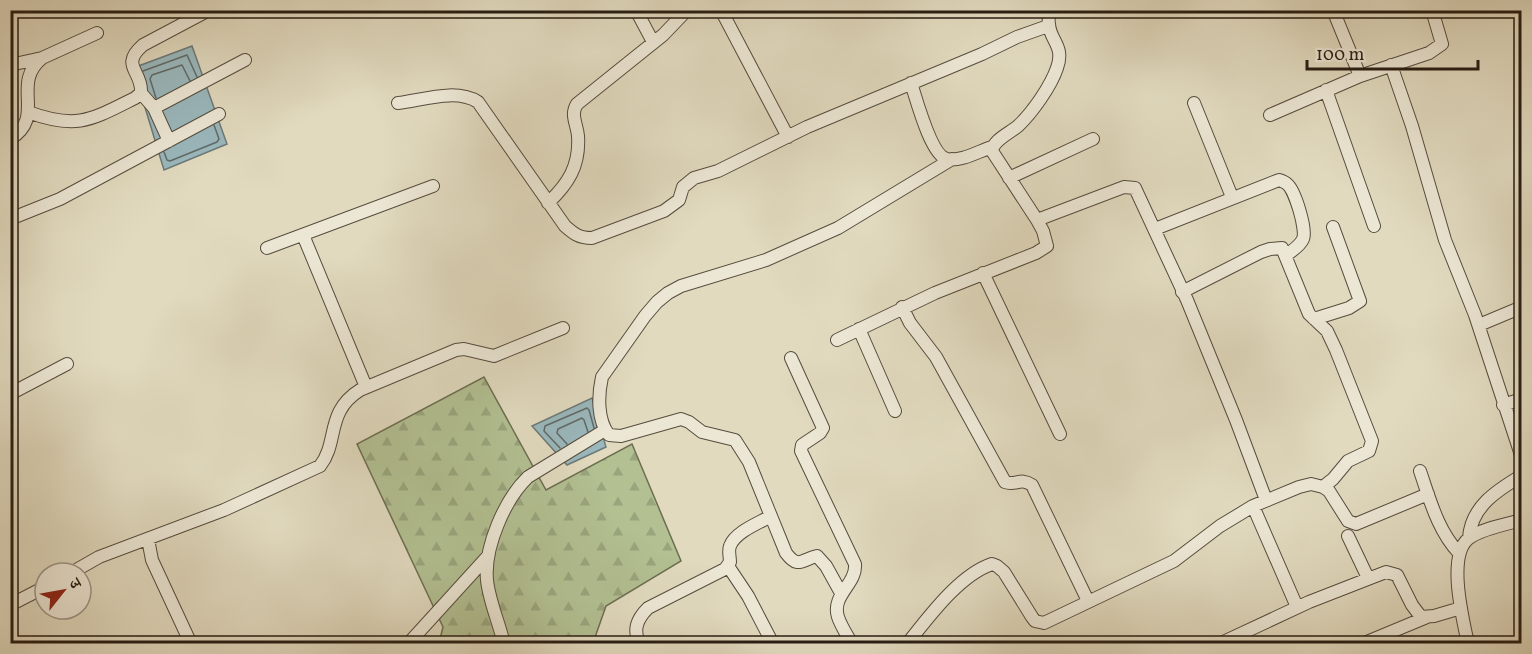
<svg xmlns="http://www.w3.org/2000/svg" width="1532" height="654" font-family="Vollkorn,'Noto Serif Devanagari',serif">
	<defs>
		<pattern id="forest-firs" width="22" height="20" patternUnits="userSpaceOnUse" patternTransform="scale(1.5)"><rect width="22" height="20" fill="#b2c092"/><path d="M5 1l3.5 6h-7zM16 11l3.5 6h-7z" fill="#99a57d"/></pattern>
	</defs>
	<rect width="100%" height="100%" fill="#e1dabf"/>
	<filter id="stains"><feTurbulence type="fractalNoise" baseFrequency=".00333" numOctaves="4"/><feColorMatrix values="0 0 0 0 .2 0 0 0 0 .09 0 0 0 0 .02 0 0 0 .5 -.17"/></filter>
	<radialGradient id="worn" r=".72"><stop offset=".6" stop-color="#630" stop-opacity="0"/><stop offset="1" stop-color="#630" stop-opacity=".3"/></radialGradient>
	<path fill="url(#forest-firs)" stroke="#6d6e52" stroke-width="1.5" d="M484,377L546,490L632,444L681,561L606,606L593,643H439L443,627L357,444Z"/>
	<path fill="#9ab8bd" stroke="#6c7a79" stroke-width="1.5" d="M192,46L227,144L164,170L133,68Z
		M592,398L606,447L567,465L532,426Z"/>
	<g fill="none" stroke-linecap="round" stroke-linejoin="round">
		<path stroke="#616a68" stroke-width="1.5" d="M143,71L187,55L197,77
			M156,98L150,79L152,75L182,65L190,81
			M164,152L167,160L170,161L217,142L219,139L214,125
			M567,444L557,433L558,429L582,418L584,420L588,432
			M560,448L544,431L545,426L587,408L589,410L594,428"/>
		<g stroke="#564c3e" stroke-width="14">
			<path id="minor" d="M636,10L653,42
				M721,10L788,137
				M867,10H874
				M1333,10L1360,76
				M10,65L42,58
				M1391,65L1412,126L1445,240L1475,315L1522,458
				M911,83C916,98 931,156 947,159C961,162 979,151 992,147
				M1326,90L1374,226
				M141,93L154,108L169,141
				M398,103C423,100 456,88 478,102L565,226C574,234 579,238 592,238L664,211L679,200L683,187L694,178L718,171L807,127L982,54L1017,37L1048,26
				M1194,103L1232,197
				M154,108L245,60
				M28,112C77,130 91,120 135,98L141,93C143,71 119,66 143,45L209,10
				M1270,115L1360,76L1429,53L1442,44L1432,10
				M10,139C47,117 10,84 42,58L97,33
				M1009,178L1093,139
				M548,203C568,184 580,166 578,136C577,124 570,115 577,104L663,35L687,10
				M10,219L60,199L219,114
				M1037,220L1124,187L1135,188L1187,300L1236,420L1266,500
				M1155,229L1279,180C1282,181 1285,182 1287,184C1295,190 1307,230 1303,239C1300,246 1292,251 1286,255
				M303,235L366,387
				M267,248L433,186
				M983,273L1060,434
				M1182,292L1261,252L1270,249L1282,248L1309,314L1327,331L1336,350L1372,441L1369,451L1348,461L1333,479L1323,487
				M902,307L910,323L936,357L1005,482C1016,486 1020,477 1032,485L1088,601
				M1314,319L1349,308L1360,301L1333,227
				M1479,325L1522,307
				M859,329L895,411
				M837,340L935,293L1036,253L1047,246L1043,231L1037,220L992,151C993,140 1010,133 1018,126C1032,113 1051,86 1057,68C1065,46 1050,41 1049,24C1048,20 1049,15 1050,10
				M791,358L823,428L820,433L802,445L801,451L855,564C857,584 831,595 838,617C841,626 847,635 852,644
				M10,394L67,364
				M1503,405L1522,399
				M1420,471C1430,500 1438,531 1459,553
				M1253,506L1297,607
				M1348,536L1368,578
				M1469,538C1471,507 1496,491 1521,476L1522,468
				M148,539L152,560L191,644
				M728,566L748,596L773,644
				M71,573L99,557L224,510L320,466C339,442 325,412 360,390L456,350L464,349L494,356L563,328
				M841,593L826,566L817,556C801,560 798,569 786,553L749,462L735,440L702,432L689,422L681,419L621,436L609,435C597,420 598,395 602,377L645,316L657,302L668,293L681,286L766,260L838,228L952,159
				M10,605L45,587
				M408,644L488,556
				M504,644C499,622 489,601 487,580C484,547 505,499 528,477L605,430
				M639,644C633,629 637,619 648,608L725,569L730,562C730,557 728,551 730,546C735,532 759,523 771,516
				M907,644C928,618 959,575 992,564L997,566L1004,572L1032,617L1035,621L1044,623L1174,561L1220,526L1253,506L1299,487L1311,484L1323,487L1329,491L1348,521L1356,524L1428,494
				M1219,644L1309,602L1386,572L1397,575L1412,605L1421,617L1434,616L1461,608
				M1362,644L1427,617
				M1468,644C1463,619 1447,557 1468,539C1480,529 1507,524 1522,520"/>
		</g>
		<use href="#minor" stroke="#ece7d5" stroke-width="12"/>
	</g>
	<rect width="1532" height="654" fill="none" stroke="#e1dabf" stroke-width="36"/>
	<rect x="12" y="12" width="1508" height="630" fill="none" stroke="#281d13" stroke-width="3"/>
	<rect x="18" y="18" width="1496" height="618" fill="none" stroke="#281d13" stroke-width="1.5"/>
	<g transform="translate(63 591) rotate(59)"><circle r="28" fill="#ece7d5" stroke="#9e9687" stroke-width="1.5"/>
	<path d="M0-4.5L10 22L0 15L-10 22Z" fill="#8f2418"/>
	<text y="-9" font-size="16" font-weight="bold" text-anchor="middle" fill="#281d13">उ</text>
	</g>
	<path d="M1307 60v9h171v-9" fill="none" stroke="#281d13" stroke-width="3"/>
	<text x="1316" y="60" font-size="18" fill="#281d13" stroke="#ece7d5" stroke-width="4.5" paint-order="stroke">100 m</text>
	<rect width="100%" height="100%" filter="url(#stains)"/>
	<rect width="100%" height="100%" fill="url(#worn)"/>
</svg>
